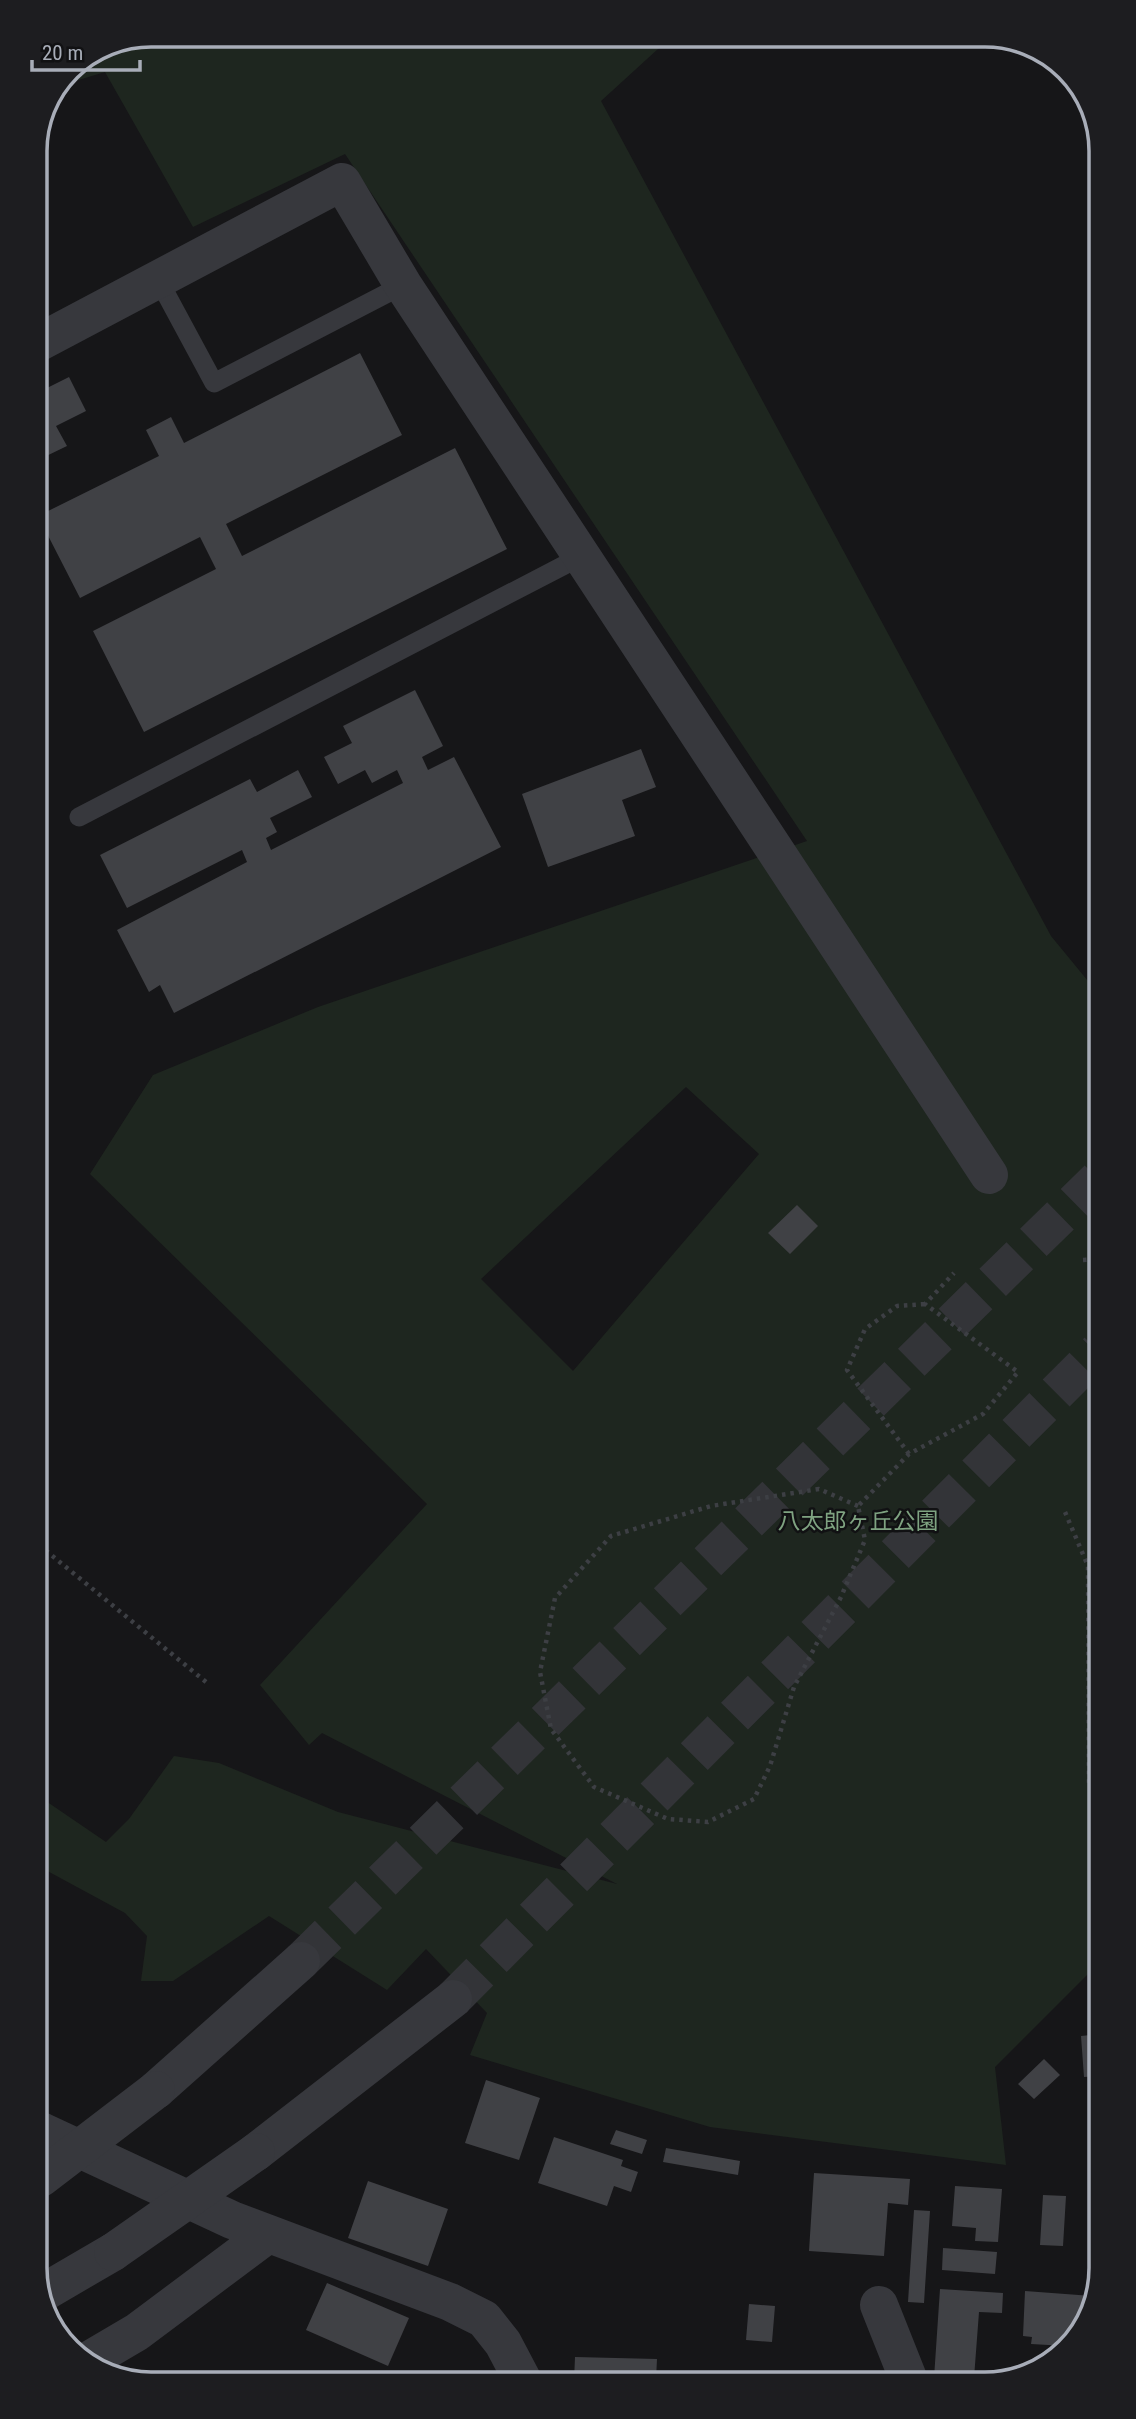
<svg xmlns="http://www.w3.org/2000/svg" width="1136" height="2419" font-family="'Roboto Condensed','Noto Sans JP',sans-serif">
	<rect width="100%" height="100%" fill="#161618"/>
	<path fill="#1e261f" fill-rule="evenodd" d="M670,38L601,101L1051,936L1097,992L1100,1962L995,2067L1006,2165L710,2127L470,2055L487,2013L426,1949L387,1990L269,1916L173,1981H141L147,1936L125,1913L40,1867V1797L106,1842L129,1819L174,1756L219,1763L338,1812L617,1884L322,1733L309,1745L260,1685L427,1504L90,1174L153,1075L318,1007L807,841L345,154L193,227L105,72L62,85L69,69L107,44ZM686,1087L759,1154L573,1371L481,1279Z"/>
	<path fill="#404145" d="M360,353L402,435L226,524L242,556L455,448L507,549L144,732L93,631L216,569L200,537L80,598L38,516L159,456L146,430L171,417L184,443Z
		M69,377L86,411L56,426L67,446L36,461V386L39,392Z
		M415,690L443,746L422,757L428,770L454,757L501,847L174,1013L160,985L149,992L117,930L247,862L242,850L127,908L100,855L250,779L257,792L298,770L312,797L270,818L277,832L266,838L271,850L403,783L397,770L372,783L365,770L338,784L324,757L352,743L343,726Z
		M641,749L656,787L622,800L635,836L548,867L522,794Z
		M797,1205L818,1226L790,1254L768,1233Z
		M1100,2034V2076L1084,2077L1081,2036Z
		M1044,2059L1060,2075L1034,2099L1018,2084Z
		M486,2080L540,2098L519,2160L465,2143Z
		M616,2130L647,2140L642,2154L610,2144Z
		M554,2137L623,2160L621,2166L638,2172L631,2192L614,2186L607,2206L538,2183Z
		M666,2148L740,2161L738,2175L663,2162Z
		M814,2173L910,2179L908,2205L888,2203L884,2256L809,2251Z
		M368,2181L448,2209L428,2266L348,2238Z
		M955,2186L1002,2189L998,2242L975,2241L976,2228L952,2226Z
		M1043,2195L1066,2196L1063,2246L1040,2245Z
		M914,2210L930,2211L924,2303L908,2302Z
		M943,2248L997,2252L995,2274L942,2270Z
		M327,2283L409,2318L388,2366L306,2330Z
		M940,2289L1003,2293L1002,2313L979,2312L974,2378H934Z
		M1025,2291L1092,2296L1077,2338L1066,2346L1031,2344L1032,2337L1023,2336Z
		M749,2304L775,2306L772,2342L746,2340Z
		M575,2357L657,2359L656,2380L574,2381Z
		M714,2372L744,2373V2380H714Z"/>
	<g fill="none" stroke-linecap="round" stroke-linejoin="round">
		<path stroke="#333438" stroke-width="38" stroke-dasharray="38 19" stroke-linecap="butt" d="M301,1961L1098,1179
			M453,1999L1098,1351"/>
		<path stroke="#3d3f44" stroke-width="4.5" stroke-dasharray="3.5 5" stroke-linecap="butt" d="M1083,1260L1098,1259
			M909,1454L847,1370L865,1329L897,1306L925,1304
			M858,1506L819,1489L711,1506L611,1536L555,1598L540,1672L551,1729L594,1787L668,1819L708,1822L754,1799L770,1766L794,1687L841,1597L865,1540L858,1506L909,1454L983,1414L1018,1372L925,1304L954,1273
			M1065,1512L1088,1566L1089,1783L1100,1794
			M39,1545L206,1682"/>
		<path stroke="#37383d" stroke-width="19" d="M158,279L214,383L403,285
			M79,817L580,557"/>
		<path stroke="#37383d" stroke-width="38" d="M36,344L342,182L403,285L989,1175
			M41,2131L232,2220L450,2302L484,2319L503,2343L523,2381
			M879,2305L908,2378
			M86,2362L137,2332L268,2234"/>
		<path stroke="#37383d" stroke-width="38" d="M156,2090L301,1961
			M256,2152L453,1999
			M41,2294L113,2252"/>
		<path stroke="#37383d" stroke-width="38" d="M41,2178L156,2090
			M113,2252L256,2152"/>
	</g>
	<g text-anchor="middle" dominant-baseline="central" stroke-width="5" stroke-linejoin="round" paint-order="stroke">
		<g font-size="23" fill="#7fa381" stroke="#111113">
			<text x="858" y="1521">八太郎ヶ丘公園</text>
		</g>
	</g>
	<path d="M0 0H1136V2419H0ZM151 47H985A104 104 0 0 1 1089 151V2268A104 104 0 0 1 985 2372H151A104 104 0 0 1 47 2268V151A104 104 0 0 1 151 47Z" fill="#1d1d20" fill-rule="evenodd"/>
	<path fill="none" stroke="#a8adb8" stroke-width="3.5" d="M151 47H985A104 104 0 0 1 1089 151V2268A104 104 0 0 1 985 2372H151A104 104 0 0 1 47 2268V151A104 104 0 0 1 151 47Z"/>
	<path d="M32 60v10h108v-10" fill="none" stroke="#a8adb8" stroke-width="3.5"/>
	<text x="42" y="60" font-size="21" fill="#a8adb8" stroke="#111113" stroke-width="5" paint-order="stroke">20 m</text>
</svg>
